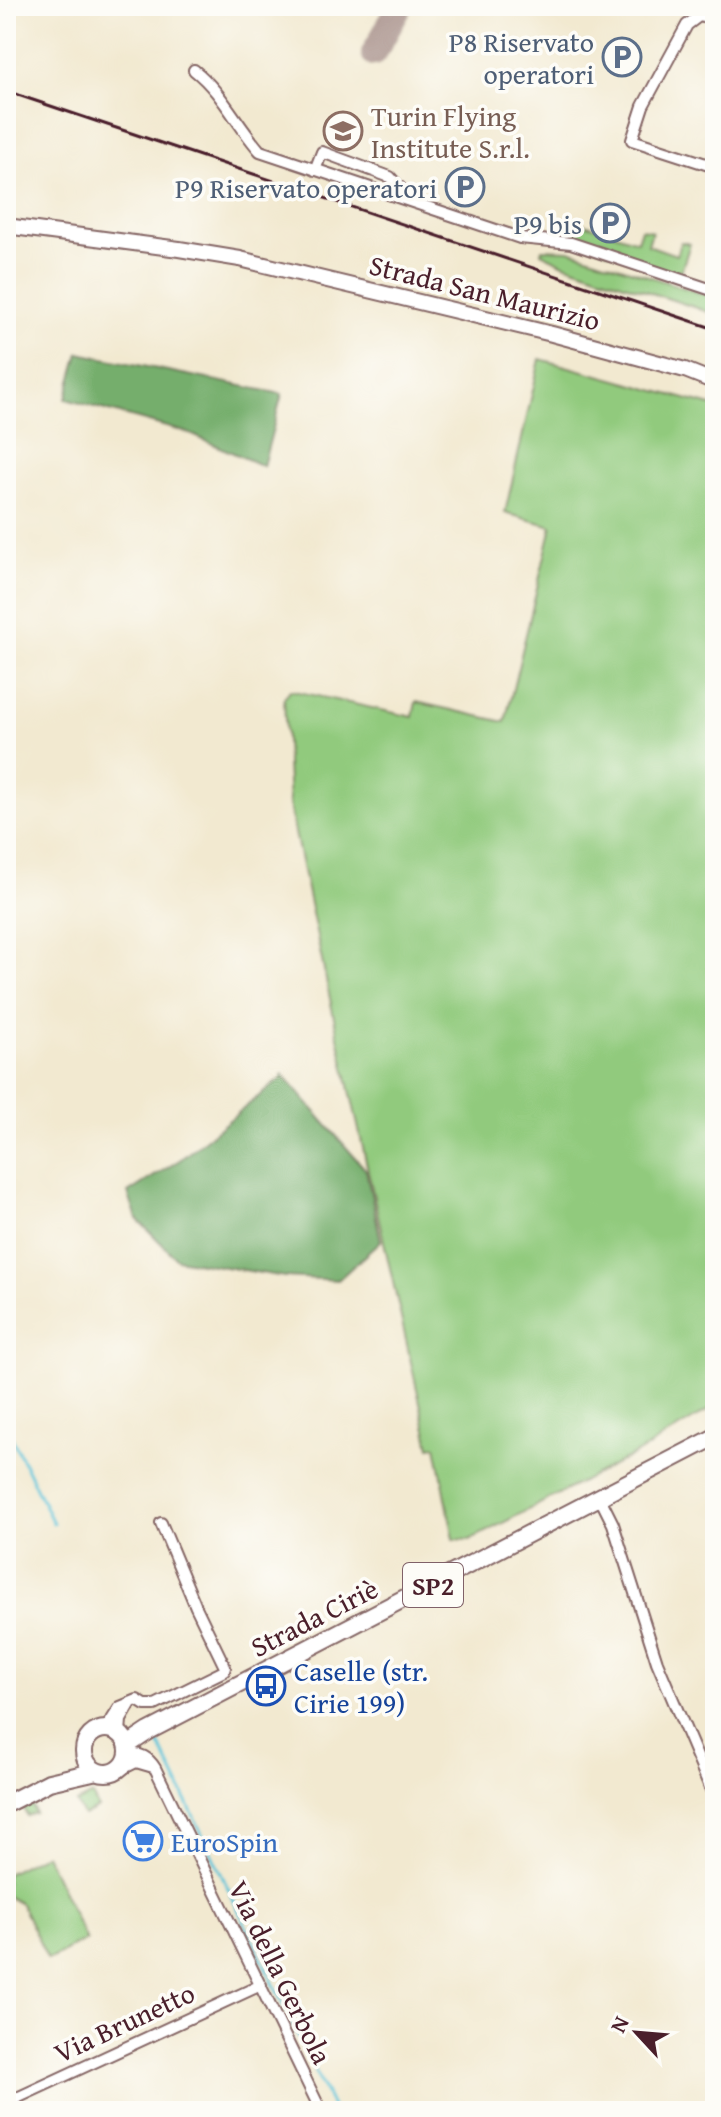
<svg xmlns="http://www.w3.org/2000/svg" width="721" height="2117" font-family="'Gentium Book Plus',serif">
	<rect width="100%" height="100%" fill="#fdfcf7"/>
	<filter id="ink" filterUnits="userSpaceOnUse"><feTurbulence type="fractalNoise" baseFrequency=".0125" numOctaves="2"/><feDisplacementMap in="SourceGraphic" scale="16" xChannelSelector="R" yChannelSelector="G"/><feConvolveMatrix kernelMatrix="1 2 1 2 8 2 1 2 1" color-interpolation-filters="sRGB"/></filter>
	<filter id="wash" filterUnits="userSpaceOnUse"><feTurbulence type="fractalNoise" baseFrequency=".006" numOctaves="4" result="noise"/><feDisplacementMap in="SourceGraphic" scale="32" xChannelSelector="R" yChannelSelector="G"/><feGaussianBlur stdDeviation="1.8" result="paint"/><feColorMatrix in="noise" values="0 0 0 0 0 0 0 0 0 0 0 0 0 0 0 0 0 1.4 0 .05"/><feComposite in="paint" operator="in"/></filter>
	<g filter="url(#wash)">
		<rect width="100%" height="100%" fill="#f2e9d0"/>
		<path fill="#91ca7d" stroke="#6e7454" stroke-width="2" d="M566,218L637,241L641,229L652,231L648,245L676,255L681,242L690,244L680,275L578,242L564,224Z
			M542,249L569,250L715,298V314L564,264L541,253Z
			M540,359L715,407V1406L638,1453L470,1540L454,1539L436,1446L430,1447L337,1032L289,804L284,698L290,690L413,717L416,702L505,722L552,526L505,513Z
			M82,1776H99L110,1780L96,1783L91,1777L32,1805L35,1813L27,1816L22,1806Z
			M92,1795L98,1808L83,1816L76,1803Z
			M45,1854L86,1940L48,1960L21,1904L6,1896V1874Z"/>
		<path fill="#74ae6c" stroke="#5f664c" stroke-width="2" d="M79,353L282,394L263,466L188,433L66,399Z
			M284,1076L366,1170L381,1241L338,1280L285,1277L177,1259L137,1219L128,1193L181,1159Z"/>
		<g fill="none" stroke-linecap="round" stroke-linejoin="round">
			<path stroke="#5dc4d9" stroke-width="3" d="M6,1426L53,1523
				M156,1737L334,2111"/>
			<path stroke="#9e847e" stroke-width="26" d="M374,53L400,6"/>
		</g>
	</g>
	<g filter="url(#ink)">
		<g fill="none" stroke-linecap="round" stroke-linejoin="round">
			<g stroke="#856665" stroke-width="14">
				<path id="minor" d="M715,20L699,16L687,25L643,106L632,140L715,167
					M194,70C221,91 237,125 260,151L520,238L571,243L715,291
					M315,170L322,152L390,177L413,202
					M600,1498L613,1524L657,1662L715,1799
					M106,1729L120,1707L137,1700L145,1705H155L224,1671L225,1667L196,1607L161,1523
					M120,1733L121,1720L131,1703
					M129,1753C141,1754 148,1757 155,1768L321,2111
					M118,1771L136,1762L153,1767
					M715,1972V1990
					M6,2103L261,1985"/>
			</g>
			<g stroke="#856665" stroke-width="18">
				<path id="secondary" d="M6,226L179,249L240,259L552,334L685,370L715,382"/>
			</g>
			<g stroke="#856665" stroke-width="20">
				<path id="primary" d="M84 1751a22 22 0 1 1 44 0a22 22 0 1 1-44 0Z
					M128,1745L149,1731L715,1437
					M6,1804L49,1782L97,1771"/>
			</g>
			<use href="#minor" stroke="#fff" stroke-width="10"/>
			<use href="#secondary" stroke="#fff" stroke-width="14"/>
			<use href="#primary" stroke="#fff" stroke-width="16"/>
			<path stroke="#4a1f2b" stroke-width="3" d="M6,91L715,329"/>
		</g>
	</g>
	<defs>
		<g id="parking-ring" transform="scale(2)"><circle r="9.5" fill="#fdfcf7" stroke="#5c6f8a" stroke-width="1.5"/><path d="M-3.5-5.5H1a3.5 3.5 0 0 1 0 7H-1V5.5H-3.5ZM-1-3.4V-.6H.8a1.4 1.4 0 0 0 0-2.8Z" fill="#5c6f8a"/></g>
		<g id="school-ring" transform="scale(2)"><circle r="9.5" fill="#fdfcf7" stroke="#8d6e63" stroke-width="1.5"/><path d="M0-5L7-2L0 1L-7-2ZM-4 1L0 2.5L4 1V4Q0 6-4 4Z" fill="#8d6e63"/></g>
		<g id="bus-ring" transform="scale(2)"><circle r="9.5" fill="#fdfcf7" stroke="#1a4fb4" stroke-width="1.5"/><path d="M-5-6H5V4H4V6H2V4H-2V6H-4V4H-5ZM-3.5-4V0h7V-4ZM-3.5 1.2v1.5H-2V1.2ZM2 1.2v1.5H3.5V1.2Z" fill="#1a4fb4"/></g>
		<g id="supermarket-ring" transform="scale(2)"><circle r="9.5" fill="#fdfcf7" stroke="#3f7fe0" stroke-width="1.5"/><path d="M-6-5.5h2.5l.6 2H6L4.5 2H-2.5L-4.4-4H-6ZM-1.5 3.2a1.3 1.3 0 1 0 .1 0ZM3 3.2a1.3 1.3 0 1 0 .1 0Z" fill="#3f7fe0"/></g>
	</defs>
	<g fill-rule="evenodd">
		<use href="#parking-ring" x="622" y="57"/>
		<use href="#school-ring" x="343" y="131"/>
		<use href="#parking-ring" x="465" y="187"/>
		<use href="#parking-ring" x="610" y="223"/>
		<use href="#bus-ring" x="266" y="1686"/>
		<use href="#supermarket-ring" x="143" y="1841"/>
	</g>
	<g text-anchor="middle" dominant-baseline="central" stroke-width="7" stroke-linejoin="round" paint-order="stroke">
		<rect fill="#fdfcf7" stroke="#806168" stroke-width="2" x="403" y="1563" width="60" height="44" rx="6"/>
		<g font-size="26" font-weight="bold" fill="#4a1f2b">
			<text x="433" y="1585">SP2</text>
		</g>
		<g font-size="28" fill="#4e5e75" stroke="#fdfcf7" text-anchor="end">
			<text x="594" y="41">P8 Riservato<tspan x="594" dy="32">operatori</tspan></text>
			<text x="437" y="187">P9 Riservato operatori</text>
			<text x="582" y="223">P9 bis</text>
		</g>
		<g font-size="28" fill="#785e54" stroke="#fdfcf7" text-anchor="start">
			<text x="371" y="115">Turin Flying<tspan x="371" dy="32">Institute S.r.l.</tspan></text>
		</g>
		<g font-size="28" fill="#4a1f2b" stroke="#fdfcf7">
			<text transform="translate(485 292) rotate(14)">Strada San Maurizio</text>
			<text transform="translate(314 1617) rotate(-27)">Strada Ciriè</text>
			<text transform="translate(281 1972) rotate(64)">Via della Gerbola</text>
			<text transform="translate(124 2022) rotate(-25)">Via Brunetto</text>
		</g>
		<g font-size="28" fill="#164399" stroke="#fdfcf7" text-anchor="start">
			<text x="294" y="1670">Caselle (str.<tspan x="294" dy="32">Cirie 199)</tspan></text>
		</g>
		<g font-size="28" fill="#366cbe" stroke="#fdfcf7" text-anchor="start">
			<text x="171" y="1841">EuroSpin</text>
		</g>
	</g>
	<rect width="721" height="2117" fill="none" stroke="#fdfcf7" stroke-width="32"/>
	<g transform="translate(637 2033) rotate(296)" stroke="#fdfcf7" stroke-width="6" paint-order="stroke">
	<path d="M0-6L14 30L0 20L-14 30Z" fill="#4a1f2b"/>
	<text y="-12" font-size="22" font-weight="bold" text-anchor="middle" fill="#4a1f2b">N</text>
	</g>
</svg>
